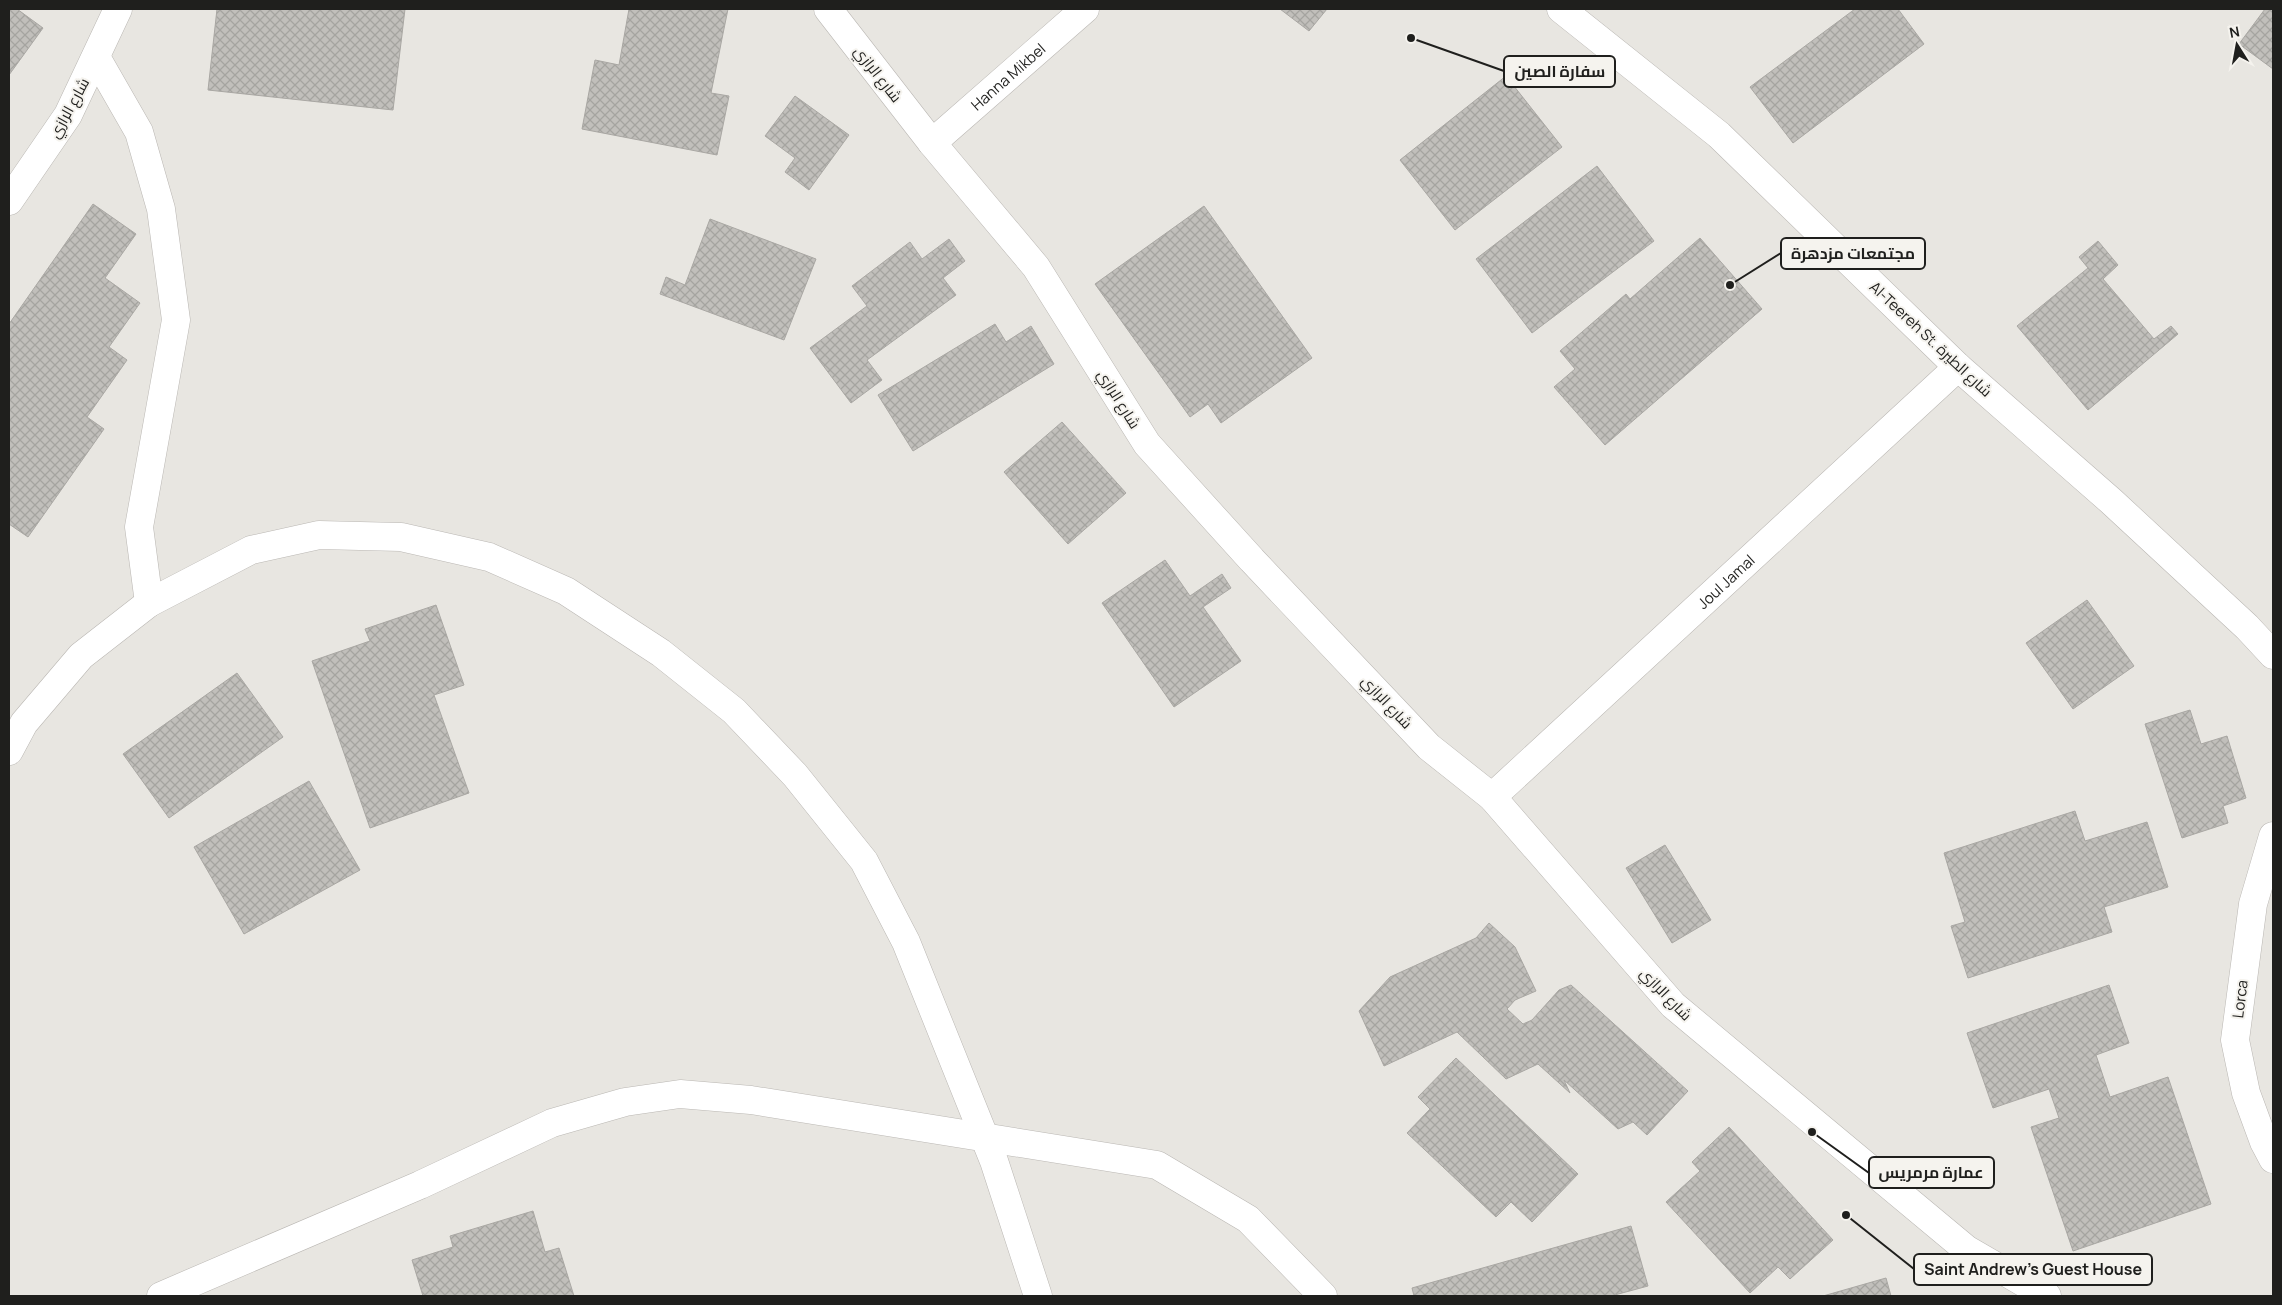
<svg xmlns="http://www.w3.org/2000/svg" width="2282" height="1305" font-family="Manrope,Cairo,sans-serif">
	<defs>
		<pattern id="building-cross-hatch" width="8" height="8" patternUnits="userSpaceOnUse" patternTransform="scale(1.25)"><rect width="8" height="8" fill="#c1bfbb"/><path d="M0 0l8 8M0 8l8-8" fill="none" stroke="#a5a4a0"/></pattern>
	</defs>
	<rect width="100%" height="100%" fill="#e8e6e1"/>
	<path fill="url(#building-cross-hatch)" stroke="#a9a7a3" d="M9,9H17L43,28L9,75Z
		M217,9H405L393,110L208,90Z
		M629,9H728L711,93L729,96L717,155L582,129L595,60L619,65Z
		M1280,9H1327L1309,31Z
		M1855,9H1898L1924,44L1793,143L1750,87Z
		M2265,9H2273V69L2239,44Z
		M1506,76L1562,147L1455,230L1400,160Z
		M795,96L849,135L809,190L785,172L795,158L765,136Z
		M1597,166L1654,241L1532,333L1476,259Z
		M93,204L136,234L105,278L140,303L109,347L127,360L87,417L104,429L28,537L9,524V324Z
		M1204,206L1312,358L1221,423L1208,404L1190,417L1095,284Z
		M710,219L816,259L784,340L660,294L666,277L685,285Z
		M1700,238L1762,309L1605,445L1554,387L1575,369L1560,351L1626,294L1630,299Z
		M949,239L965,261L943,278L956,295L867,360L882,380L851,403L810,348L867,306L852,286L910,242L922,259Z
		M2098,241L2118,265L2103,279L2154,339L2171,326L2178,334L2088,410L2017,326L2088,268L2079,257Z
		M995,324L1006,342L1031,326L1054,364L913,451L878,395Z
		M1062,422L1126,493L1068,544L1004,472Z
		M1165,560L1190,596L1222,574L1231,588L1203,607L1241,661L1174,707L1102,603Z
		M2087,600L2134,666L2073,709L2026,643Z
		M436,605L464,685L434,695L469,793L370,828L312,661L370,641L365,629Z
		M237,673L283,737L169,818L123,754Z
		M2190,710L2201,744L2227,736L2246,798L2223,806L2228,823L2182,838L2145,724Z
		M309,781L360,870L244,934L194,847Z
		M2075,811L2085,841L2147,822L2168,887L2104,907L2112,932L1968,978L1951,926L1965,922L1944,853Z
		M1665,845L1711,920L1672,943L1626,868Z
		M1489,923L1515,947L1536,991L1515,1000L1507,1009L1523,1024L1532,1020L1559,990L1571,985L1688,1091L1647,1135L1633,1122L1618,1129L1564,1080L1570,1093L1538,1064L1506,1079L1457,1032L1384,1066L1359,1011L1390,977L1476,938Z
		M2109,985L2129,1043L2096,1055L2110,1097L2168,1077L2211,1204L2073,1251L2031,1127L2059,1118L2049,1089L1993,1108L1967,1033Z
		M1456,1058L1578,1174L1532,1222L1511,1202L1496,1217L1407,1133L1430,1109L1418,1097Z
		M1729,1127L1833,1240L1790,1279L1778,1267L1750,1293L1666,1202L1700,1171L1692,1162Z
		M533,1211L545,1252L559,1248L574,1296H423L412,1260L453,1247L450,1236Z
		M1631,1226L1648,1286L1611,1296H1414L1412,1288Z
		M1886,1278L1891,1296H1823Z"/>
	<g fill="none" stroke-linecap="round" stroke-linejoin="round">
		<g stroke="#bab7b3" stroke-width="29">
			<g id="minor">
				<path d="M828,9L932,143L1036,267L1147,444L1252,560L1429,747L1492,797L1673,1005L1966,1249L2047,1296"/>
				<path d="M96,57L139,132L161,209L176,320L139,527L149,603"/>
				<path id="s1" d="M932,143L1085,9"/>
				<path d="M9,201L68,115L118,9"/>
				<path d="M9,751L24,723L81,656L149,603L251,550L319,535L401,537L489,557L566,591L661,653L734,711L795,775L864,861L906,942L994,1161L1038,1296"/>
				<path id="s2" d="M1492,797L1958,367"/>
				<path d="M2273,836L2253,904L2235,1040L2246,1093L2264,1142L2273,1159"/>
				<path d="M161,1296L420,1185L552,1123L625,1102L680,1094L751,1100L1157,1165L1248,1219L1323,1296"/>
			</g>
		</g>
		<g stroke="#bab7b3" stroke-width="29">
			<path id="major" d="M1561,9L1719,135L1958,367L2111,501L2247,627L2273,655"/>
		</g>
		<use href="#minor" stroke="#fff" stroke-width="28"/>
		<use href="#major" stroke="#fff" stroke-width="28"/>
	</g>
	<g text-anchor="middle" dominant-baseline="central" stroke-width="4" stroke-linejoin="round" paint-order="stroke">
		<g font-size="15" fill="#1f1f1d" stroke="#f5f3ee">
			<text transform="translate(878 74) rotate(52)">شارع الرازي</text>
			<text stroke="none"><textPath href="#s1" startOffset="101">Hanna Mikbel</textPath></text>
			<text transform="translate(69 108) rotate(-61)">شارع الرازي</text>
			<text transform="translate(1931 339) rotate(43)">Al-Teereh St. شارع الطيرة</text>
			<text transform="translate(1119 399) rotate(58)">شارع الرازي</text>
			<text stroke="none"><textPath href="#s2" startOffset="318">Joul Jamal</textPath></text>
			<text transform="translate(1387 702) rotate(47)">شارع الرازي</text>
			<text transform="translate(1666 994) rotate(46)">شارع الرازي</text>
			<text transform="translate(2240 999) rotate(-83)">Lorca</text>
		</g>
	</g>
	<path fill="none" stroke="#1f1f1d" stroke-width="2" d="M1411 38L1504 71M1730 285L1781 253M1812 1132L1869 1173M1846 1215L1914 1269"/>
	<g fill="#1f1f1d" stroke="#f5f3ee" stroke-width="2">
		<circle cx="1411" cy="38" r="5"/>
		<circle cx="1730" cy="285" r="5"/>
		<circle cx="1812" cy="1132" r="5"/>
		<circle cx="1846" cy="1215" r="5"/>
	</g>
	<g fill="#f5f3ee" stroke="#1f1f1d" stroke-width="2">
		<rect x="1504" y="56" width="111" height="31" rx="5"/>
		<rect x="1781" y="238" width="144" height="31" rx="5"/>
		<rect x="1869" y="1157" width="125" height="31" rx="5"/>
		<rect x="1914" y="1254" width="238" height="31" rx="5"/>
	</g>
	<g font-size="16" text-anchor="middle" font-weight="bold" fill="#1f1f1d">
		<text x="1560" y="77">سفارة الصين</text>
		<text x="1853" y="259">مجتمعات مزدهرة</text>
		<text x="1931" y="1178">عمارة مرمريس</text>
		<text x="2033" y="1275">Saint Andrew's Guest House</text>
	</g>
	<rect width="2282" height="1305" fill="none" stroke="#1f1f1d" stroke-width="20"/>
	<g transform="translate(2237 45) rotate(349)" stroke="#f5f3ee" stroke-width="4" paint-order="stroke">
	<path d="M0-4L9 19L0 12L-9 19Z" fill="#1f1f1d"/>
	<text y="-8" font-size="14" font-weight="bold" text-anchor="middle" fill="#1f1f1d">N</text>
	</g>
</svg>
